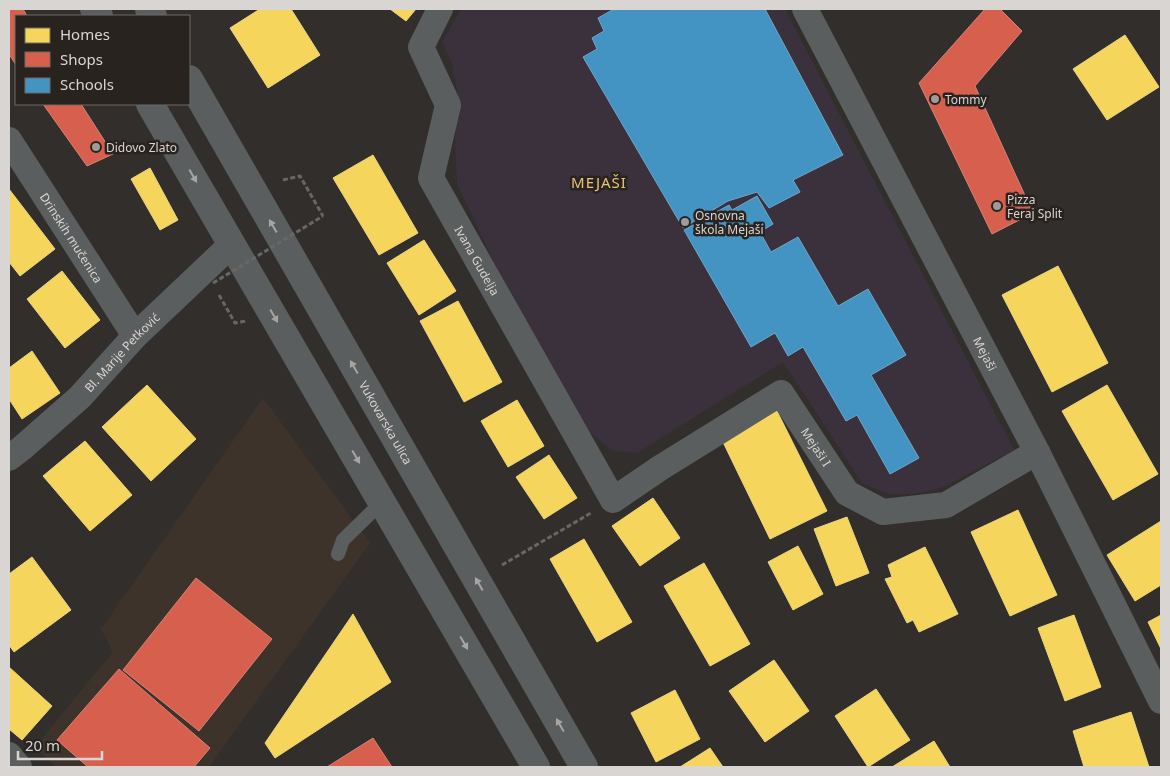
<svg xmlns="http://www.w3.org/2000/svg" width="1170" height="776" font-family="'Noto Sans',sans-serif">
	<rect width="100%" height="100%" fill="#312e2b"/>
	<path fill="#3e332b" d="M263,398L370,543L209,767H57L34,748L113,652L101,629Z"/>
	<path fill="#3b313d" d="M461,9H785L1014,450L944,487L914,494H889L862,483L783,362L637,453L613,451L582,426L493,260L457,184L455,139L457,90L452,64L442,42Z"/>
	<path fill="#f6d55c" stroke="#edd57f" d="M260,9H291L320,55L268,88L230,28Z
		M390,9H416L406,21Z
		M1125,35L1159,87L1107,120L1073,69Z
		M373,155L418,233L379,255L333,178Z
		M150,168L178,220L160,230L131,179Z
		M9,189L55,249L20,276L9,262Z
		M424,240L456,291L419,315L387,263Z
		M1058,266L1108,363L1052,392L1002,295Z
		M62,271L100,320L65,348L27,299Z
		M458,301L502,382L464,402L420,321Z
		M32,351L60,393L22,419L9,399V368Z
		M147,385L196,439L151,481L102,427Z
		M1107,385L1158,474L1113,500L1062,411Z
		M517,400L544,446L508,467L481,421Z
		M777,411L827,511L770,539L721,438Z
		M85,441L132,495L90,531L43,476Z
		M549,455L577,498L544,519L516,477Z
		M653,498L680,538L640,566L612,526Z
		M1018,510L1057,595L1010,616L971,532Z
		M847,517L869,573L836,586L814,529Z
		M1161,521V585L1135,601L1107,555Z
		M584,539L632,622L597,642L550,559Z
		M798,546L823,594L793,610L768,562Z
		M925,547L958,614L919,632L913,620L907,623L885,579L892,577L888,565Z
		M32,557L71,610L14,652L9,645V574Z
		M704,563L750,644L710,666L664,586Z
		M353,614L391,682L275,758L265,743Z
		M1074,615L1101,687L1065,701L1038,628Z
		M1161,615V649L1148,622Z
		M774,660L809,711L765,742L729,691Z
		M9,667L52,706L22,740L9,729Z
		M876,689L910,740L868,767L835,716Z
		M675,690L700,739L656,762L631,713Z
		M1131,712L1149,767H1084L1073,731Z
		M934,741L950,767H892Z
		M710,748L723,767H680Z"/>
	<path fill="#d6604d" stroke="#d78375" d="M9,9H23L27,16H16V65L9,54Z
		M985,9H1000L1022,31L975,86L1033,213L992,234L919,83Z
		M43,104H81L113,154L87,166Z
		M196,578L272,639L199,731L123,670Z
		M119,669L210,748L194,767H88L57,740Z
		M373,738L392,767H327Z"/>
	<path fill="#4393c3" stroke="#70a7c8" d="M614,9H765L843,155L793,180L800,192L769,208L757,192L728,201L683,228L583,57L597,49L592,38L604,31L598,18Z
		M757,196L773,224L760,232L771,252L798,237L838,306L868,289L906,355L871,375L919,458L890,474L857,415L846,421L803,347L788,356L775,333L751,347L684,230L729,205L732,210Z"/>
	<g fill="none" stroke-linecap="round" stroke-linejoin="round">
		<path stroke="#666866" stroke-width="3" stroke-dasharray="5 2.5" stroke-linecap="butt" d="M283,180L300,176L323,216
			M219,295L235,323L246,321
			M502,565L591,513"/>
		<path stroke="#5b5e5e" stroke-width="14" d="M338,554L343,540L382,502"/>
		<g stroke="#5b5e5e" stroke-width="26">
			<path id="s1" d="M440,9L421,47L448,105L431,178L613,500L660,468L781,393L847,493L883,512L946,505L1037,452"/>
			<path id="s2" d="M805,9L1037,452L1161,701"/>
			<path id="s3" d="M9,140L135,336"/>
			<path id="s4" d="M9,458L22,448L80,397L135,336L232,244"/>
			<path d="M9,755L19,767"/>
		</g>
		<g stroke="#5b5e5e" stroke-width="28">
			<path d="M94,9L99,16"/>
			<path d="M149,9L153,16"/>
			<path id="s5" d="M189,79L584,767"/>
			<path d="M150,104L536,767"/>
		</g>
		<path stroke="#666866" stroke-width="3" stroke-dasharray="5 2.5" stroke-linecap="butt" d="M213,283L323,216"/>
	</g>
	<defs><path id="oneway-solid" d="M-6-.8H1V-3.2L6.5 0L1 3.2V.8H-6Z" transform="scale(1.25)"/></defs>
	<g fill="#a7a5a4">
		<use href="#oneway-solid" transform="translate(193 176) rotate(60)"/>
		<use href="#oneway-solid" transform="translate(273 226) rotate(-120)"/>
		<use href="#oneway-solid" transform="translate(274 316) rotate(60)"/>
		<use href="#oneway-solid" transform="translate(354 367) rotate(-120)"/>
		<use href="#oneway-solid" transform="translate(356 457) rotate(60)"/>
		<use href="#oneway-solid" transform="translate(479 584) rotate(-120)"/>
		<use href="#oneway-solid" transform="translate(464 643) rotate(60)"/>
		<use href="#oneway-solid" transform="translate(560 725) rotate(-120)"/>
	</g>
	<g fill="#9e9b98" stroke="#29231f" stroke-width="2">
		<circle cx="935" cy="99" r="5"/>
		<circle cx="96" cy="147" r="5"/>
		<circle cx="997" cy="206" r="5"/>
		<circle cx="685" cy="222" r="5"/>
	</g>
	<g text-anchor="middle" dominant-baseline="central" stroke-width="5" stroke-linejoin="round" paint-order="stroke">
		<g font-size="12" fill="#d9d5d2" stroke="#29231f" text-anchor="start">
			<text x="945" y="99">Tommy</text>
			<text x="106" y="147">Didovo Zlato</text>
			<text x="1007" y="199">Pizza<tspan x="1007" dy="14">Feraj Split</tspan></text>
			<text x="695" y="215">Osnovna<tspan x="695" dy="14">škola Mejaši</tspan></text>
		</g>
		<g font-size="12" fill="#d9d5d2" stroke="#29231f">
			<text stroke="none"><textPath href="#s3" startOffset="116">Drinskih mučenica</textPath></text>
			<text stroke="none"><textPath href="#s1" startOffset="276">Ivana Gudelja</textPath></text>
			<text stroke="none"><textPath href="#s4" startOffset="155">Bl. Marije Petković</textPath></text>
			<text stroke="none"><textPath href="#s2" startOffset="389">Mejaši</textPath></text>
			<text stroke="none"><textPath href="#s5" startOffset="396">Vukovarska ulica</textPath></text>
			<text stroke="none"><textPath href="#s1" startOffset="815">Mejaši I</textPath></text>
		</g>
		<g font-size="15" letter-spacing="1" fill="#eac27c" stroke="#29231f">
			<text x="599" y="182">MEJAŠI</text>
		</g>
	</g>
	<rect width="1170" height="776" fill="none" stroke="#d9d5d2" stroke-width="20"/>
	<rect x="15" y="15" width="175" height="90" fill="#29231f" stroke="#6f6a67"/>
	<rect x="25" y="28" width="25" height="15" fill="#f6d55c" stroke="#6f6a67"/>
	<text x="60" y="40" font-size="15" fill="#d9d5d2">Homes</text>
	<rect x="25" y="52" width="25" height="15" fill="#d6604d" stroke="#6f6a67"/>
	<text x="60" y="65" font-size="15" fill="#d9d5d2">Shops</text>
	<rect x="25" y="78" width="25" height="15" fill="#4393c3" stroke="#6f6a67"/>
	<text x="60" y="90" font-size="15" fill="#d9d5d2">Schools</text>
	<path d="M18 751v8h84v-8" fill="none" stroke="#d9d5d2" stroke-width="2.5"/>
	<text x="25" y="751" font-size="15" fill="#d9d5d2" stroke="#29231f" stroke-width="4" paint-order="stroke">20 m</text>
</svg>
